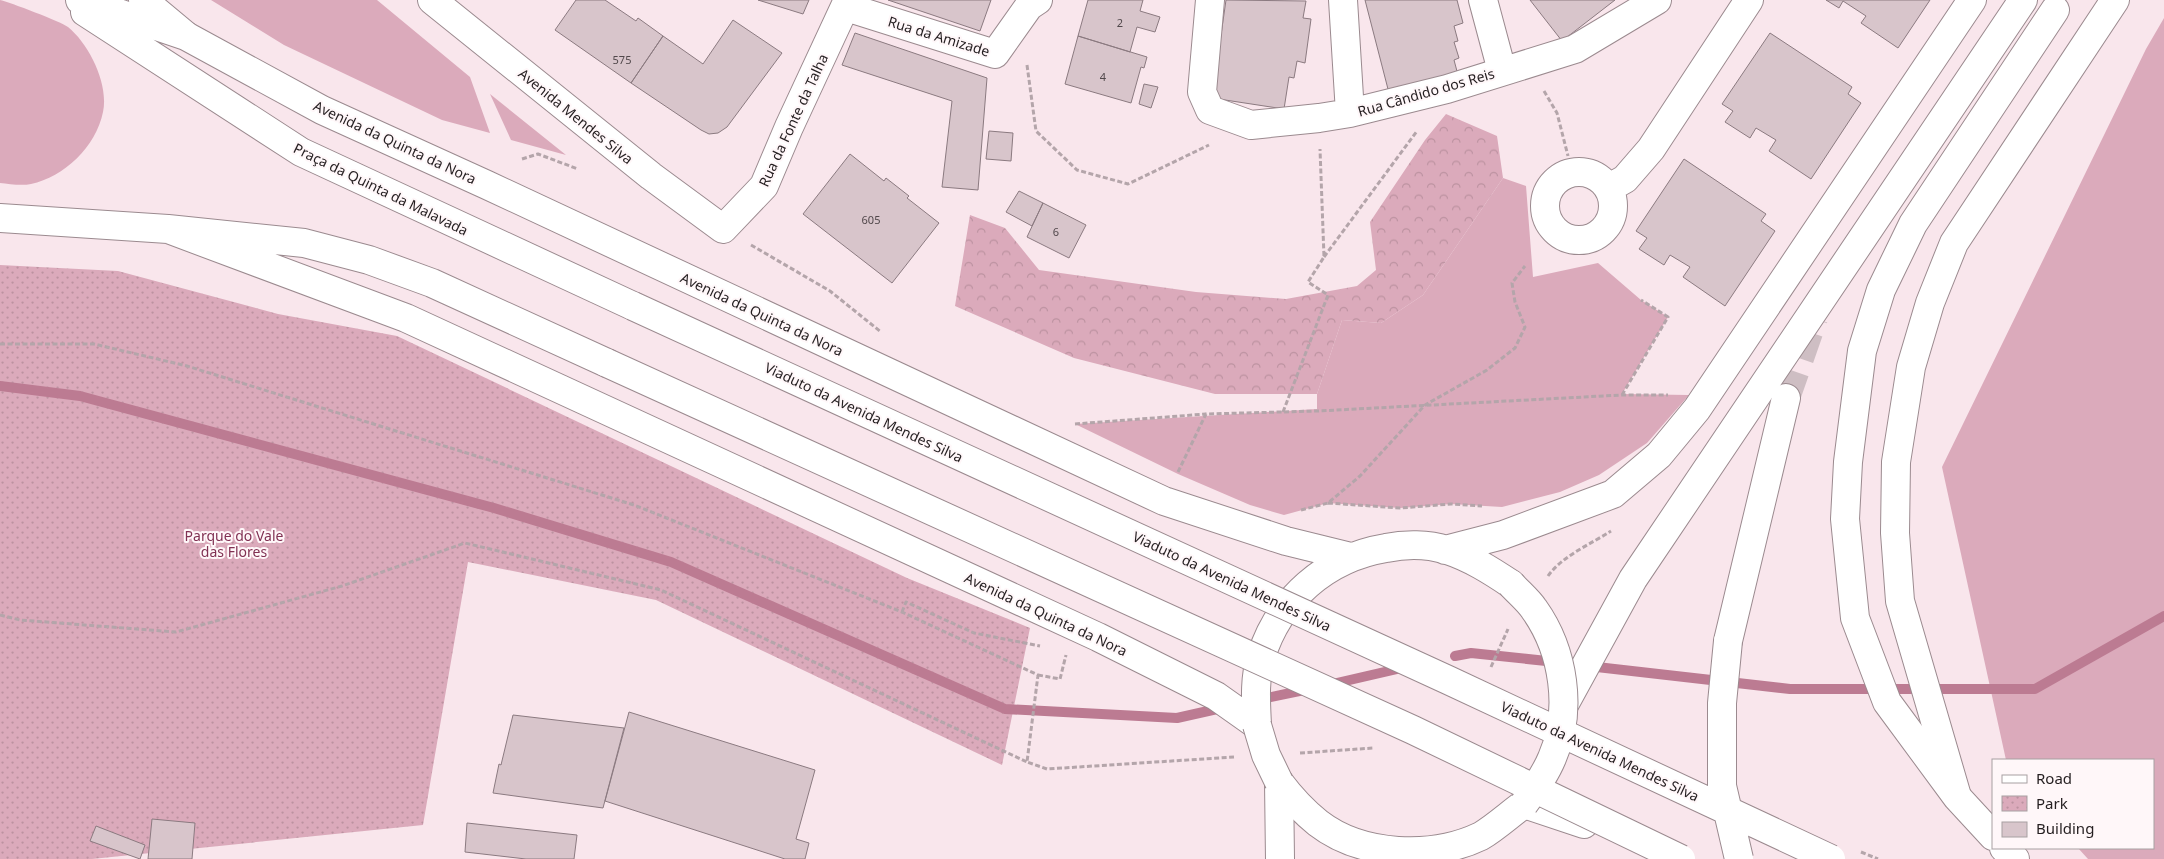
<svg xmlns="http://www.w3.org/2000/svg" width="2164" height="859" font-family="'Noto Sans',sans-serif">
	<defs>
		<pattern id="forest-crowns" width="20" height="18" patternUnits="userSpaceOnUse" patternTransform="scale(1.25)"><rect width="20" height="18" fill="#dbaabb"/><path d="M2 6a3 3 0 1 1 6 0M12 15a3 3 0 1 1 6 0" fill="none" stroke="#bc92a0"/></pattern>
		<pattern id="park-dots" width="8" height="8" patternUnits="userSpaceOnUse" patternTransform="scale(1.25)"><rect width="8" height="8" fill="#dbaabb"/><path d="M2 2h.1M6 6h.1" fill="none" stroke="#bc92a0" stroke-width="1.8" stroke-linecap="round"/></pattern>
	</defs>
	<rect width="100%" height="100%" fill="#f9e6ec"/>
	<path fill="#dbaabb" d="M0,0C9,2 62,22 68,27C89,44 109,84 103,112C96,147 64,177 31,184C22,186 9,184 0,183Z
		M211,0H377L470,77L490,133L442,120L284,45Z
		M2164,18V859H2088L2078,848H2153V760H2006L1942,467L2146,49Z
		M490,94L566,155L511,140Z
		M1503,178L1526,186L1533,277L1598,263L1641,300L1668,317L1622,394L1689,395L1647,443L1599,475L1560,492L1502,507L1451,504L1400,508L1328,503L1284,515L1250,505L1178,474L1075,424L1317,409V394L1342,320L1381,323L1423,295Z"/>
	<path fill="url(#forest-crowns)" d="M1446,114L1497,136L1503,178L1423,295L1381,323L1342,320L1317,394H1215L1074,358L955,306L970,215L1005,228L1039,270L1196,292L1286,299L1357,286L1376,270L1370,222L1425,140Z"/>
	<path fill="url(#park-dots)" d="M0,265L118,271L278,314L397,336L907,578L1030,628L1002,765L656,600L468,562L423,825L92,859H0Z"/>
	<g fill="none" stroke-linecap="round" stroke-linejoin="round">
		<path stroke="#bc7b92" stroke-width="10" d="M0,386L80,396L494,508L671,562L1005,709L1177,718L1226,707
			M1455,656L1471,653L1556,662
			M1588,666L1790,689H2035L2164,616
			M1328,685L1406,667
			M1257,700L1309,689"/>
	</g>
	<path fill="#d8c5cb" stroke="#8b7a80" d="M576,0H605L636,21L638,18L663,36L631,83L555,30Z
		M758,0H809L803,14Z
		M888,0H991L980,31Z
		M1088,0H1143L1140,11L1160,17L1155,32L1137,27L1130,52L1078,36Z
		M1226,0L1306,1L1303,18L1311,19L1305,63L1297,61L1294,78L1289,77L1284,109L1212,98Z
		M1365,0H1457L1463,23L1454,26L1458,41L1454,42L1459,58L1454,60L1458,75L1389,93Z
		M1530,0H1615L1562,41Z
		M1826,0H1930L1898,48L1861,23L1866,16L1843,1L1839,8Z
		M733,20L782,53L727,127L718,133L709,134L701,130L631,83L663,36L703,64Z
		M855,33L987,78L978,190L942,187L952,101L842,65Z
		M1770,33L1852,87L1848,94L1861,103L1811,179L1769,151L1776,140L1756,128L1750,138L1725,122L1733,111L1722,104Z
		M1078,36L1147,57L1144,68L1141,67L1131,103L1065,84Z
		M1144,84L1158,87L1151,108L1139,104Z
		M989,131L1013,133L1011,161L986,159Z
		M850,154L884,181L886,178L909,196L907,198L939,223L892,283L803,214Z
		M1684,159L1766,214L1761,221L1775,231L1725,306L1683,277L1690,267L1670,255L1664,265L1639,249L1647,238L1636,231Z
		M1019,191L1043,203L1032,226L1006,212Z
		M1043,203L1086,225L1069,258L1027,237Z
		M629,712L815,770L796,839L809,843L805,859H785L605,801Z
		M513,715L624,728L603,808L493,793L499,764L501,765Z
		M152,819L195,823L192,859H148Z
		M467,823L577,835L574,859H526L465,852Z
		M96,826L145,845L140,859L90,841Z"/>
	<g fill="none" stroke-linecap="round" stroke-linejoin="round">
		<path stroke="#cebec3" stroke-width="28" stroke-dasharray="28 14" stroke-linecap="butt" d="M1786,398L1814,318"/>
		<g stroke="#9b8a8f" stroke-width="30">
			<path id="minor" d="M143,0L185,35
				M432,0L651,176L723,229L764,186L789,127L848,0
				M1210,0L1202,92L1210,110L1251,125L1319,118L1350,113L1447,89L1575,49L1657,0
				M1343,0L1350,113
				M1483,0L1502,71
				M846,7L995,54L1029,6L1038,0
				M1545 206a34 34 0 1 1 68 0a34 34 0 1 1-68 0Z
				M1609,188L1625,179L1651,149L1749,0
				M1279,782L1280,859"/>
		</g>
		<g stroke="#9b8a8f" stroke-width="30">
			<path id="major" d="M80,0L186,36L322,110L487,185L1164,501L1286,541L1351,557
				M85,12L301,152L633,306
				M0,218L168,229L304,243L369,260L432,283L607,363
				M168,229L406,318L1098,637L1216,696L1257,725
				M1445,550L1503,535L1613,494L1659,455L1697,409L1972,0
				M1564,705L1633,579L2023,0
				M1257,725C1256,703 1254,679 1261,657C1279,599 1326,558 1386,548C1405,544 1428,544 1447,550C1471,558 1490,570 1511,584
				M1279,782C1291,798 1303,811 1318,823C1362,857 1433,859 1481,836C1496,827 1510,814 1524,804
				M1956,793L1900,601L1895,533L1896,462L1911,367L1930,303L1954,243L2115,0"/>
		</g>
		<g stroke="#9b8a8f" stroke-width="30">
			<path id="highway" d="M1728,641L1786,398
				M1524,804L1584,824
				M1993,836L1957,797L1887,702L1855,618L1845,519L1848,462L1862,351L1881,290L1913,224L2055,10
				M2004,848L2015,859"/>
		</g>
		<path stroke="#b4a5aa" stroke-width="3" stroke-dasharray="5 2.5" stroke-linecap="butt" d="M1027,65L1036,131L1077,170L1128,184L1209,145
			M1544,91L1557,113L1568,156
			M522,159L538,154L578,169
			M751,245L830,291L881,332
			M1324,257L1417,131
			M0,344H94L187,366L634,505L902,612L1038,675L1027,762L1047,769L1234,757
			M1622,395L1668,317L1641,300
			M1283,412L1328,295L1308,282L1324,257L1320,149
			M1075,424L1206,414
			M1178,472L1206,414L1318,411L1622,395H1668
			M1328,503L1400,508L1451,504L1482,506
			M1301,510L1328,503L1360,476L1425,405L1487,370L1515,348L1525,327L1515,302L1512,283L1525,266
			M1548,576C1562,556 1591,544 1611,531
			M902,612L906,602L974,633L1040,646
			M0,615L20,620L176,632L342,586L465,543L661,590L1027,762
			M1491,667L1508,629
			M1038,675L1060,679L1066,655
			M1300,753L1373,748
			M1861,852L1878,859"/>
		<use href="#minor" stroke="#fff" stroke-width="28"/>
		<use href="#major" stroke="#fff" stroke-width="28"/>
		<use href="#highway" stroke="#fff" stroke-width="28"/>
		<g stroke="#9b8a8f" stroke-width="30" stroke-linecap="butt">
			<path id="major-bridge" d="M1511,584C1518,592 1528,600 1534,609C1564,651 1573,711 1552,758C1545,775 1535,789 1524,804
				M1257,725L1266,755L1279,782"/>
		</g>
		<g stroke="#9b8a8f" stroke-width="30" stroke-linecap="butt">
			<path id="highway-bridge" d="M633,306L1448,680L1831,859
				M607,363L1413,730L1681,859
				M1728,641L1722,703V786L1739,859"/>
		</g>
		<use href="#major-bridge" stroke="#fff" stroke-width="28"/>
		<use href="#highway-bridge" stroke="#fff" stroke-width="28"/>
	</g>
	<g text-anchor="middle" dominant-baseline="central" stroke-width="4" stroke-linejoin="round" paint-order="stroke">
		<g font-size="11" fill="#51484b">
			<text x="1120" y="22">2</text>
			<text x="622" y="59">575</text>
			<text x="1103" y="76">4</text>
			<text x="871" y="219">605</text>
			<text x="1056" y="231">6</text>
		</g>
		<g font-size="14" fill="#241e20" stroke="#fff7f9">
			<text transform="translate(939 36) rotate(17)">Rua da Amizade</text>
			<text transform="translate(1426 92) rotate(-16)">Rua Cândido dos Reis</text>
			<text transform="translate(576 116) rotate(39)">Avenida Mendes Silva</text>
			<text transform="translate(793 120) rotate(-65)">Rua da Fonte da Talha</text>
			<text transform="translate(395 142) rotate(25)">Avenida da Quinta da Nora</text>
			<text transform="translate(381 189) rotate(26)">Praça da Quinta da Malavada</text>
			<text transform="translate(762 314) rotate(25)">Avenida da Quinta da Nora</text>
			<text transform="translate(864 412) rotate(25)">Viaduto da Avenida Mendes Silva</text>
			<text transform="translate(1232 581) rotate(25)">Viaduto da Avenida Mendes Silva</text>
			<text transform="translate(1046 614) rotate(25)">Avenida da Quinta da Nora</text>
			<text transform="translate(1600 751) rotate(25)">Viaduto da Avenida Mendes Silva</text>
		</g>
		<g font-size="14" fill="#813153" stroke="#fff7f9">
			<text x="234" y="535">Parque do Vale<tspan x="234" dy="16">das Flores</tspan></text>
		</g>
	</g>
	<rect x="1992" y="759" width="162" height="90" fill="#fff7f9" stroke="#a7a0a2"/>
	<rect x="2002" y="775" width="25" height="8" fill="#ffffff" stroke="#a7a0a2"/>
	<text x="2036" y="784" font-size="15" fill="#241e20">Road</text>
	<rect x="2002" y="796" width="25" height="15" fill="url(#park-dots)" stroke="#a7a0a2"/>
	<text x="2036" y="809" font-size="15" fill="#241e20">Park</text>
	<rect x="2002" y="822" width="25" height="15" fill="#d8c5cb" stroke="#a7a0a2"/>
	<text x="2036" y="834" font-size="15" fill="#241e20">Building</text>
</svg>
